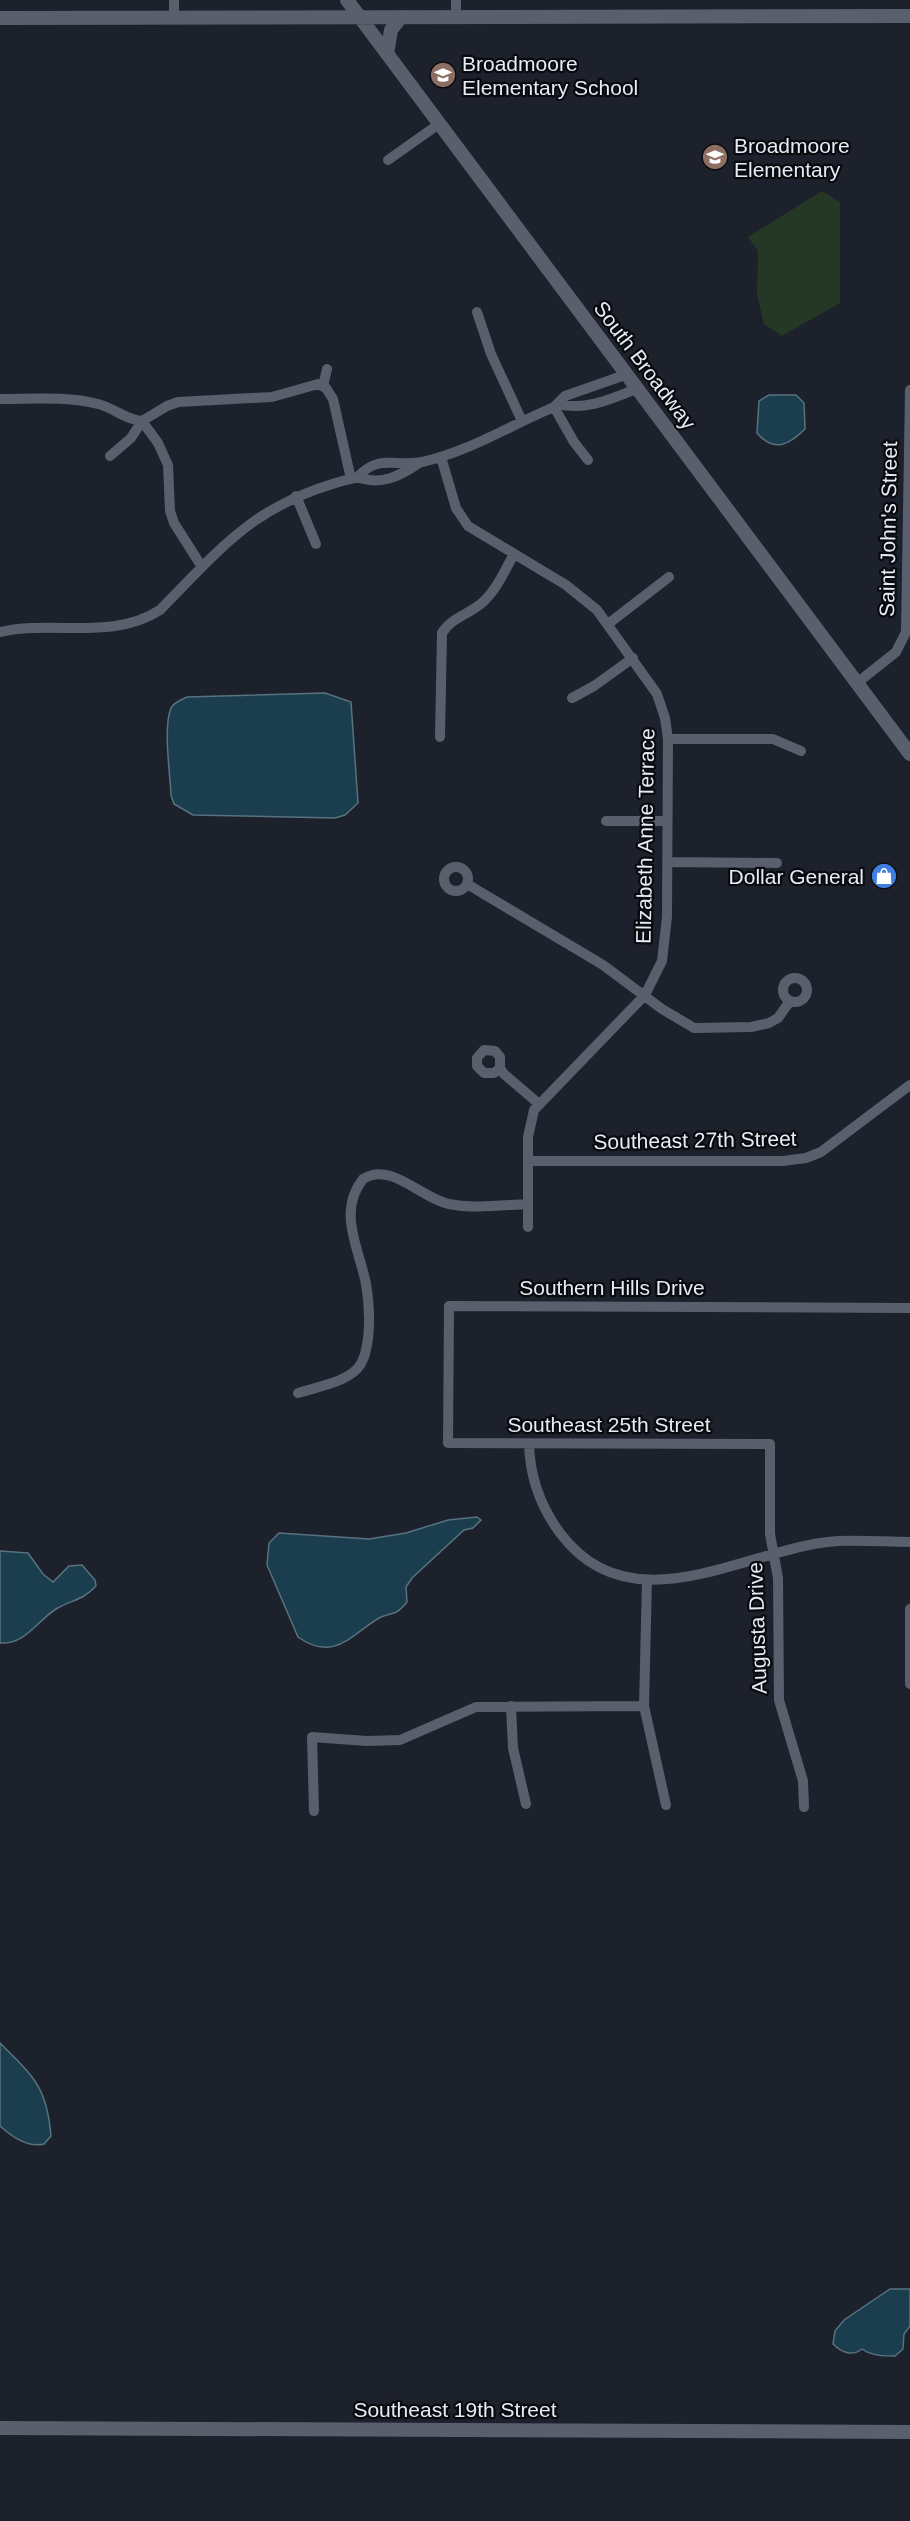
<svg xmlns="http://www.w3.org/2000/svg" width="910" height="2521" font-family="Helvetica,sans-serif">
	<rect width="100%" height="100%" fill="#1c212b"/>
	<path fill="#253725" d="M822,191L840,202V303L782,336L764,324L757,295L758,251L748,237Z"/>
	<path fill="#1b3e4e" stroke="#587280" stroke-width="1.5" d="M796,395L804,403L805,429C789,445 774,453 757,433L759,401L769,395Z
		M325,693L351,702L358,803L345,815L335,818L193,815L174,804L171,795C170,772 163,727 171,708C174,702 181,700 187,697Z
		M477,1517L481,1520L473,1528L464,1530L412,1578L406,1587L407,1602C394,1618 392,1611 379,1618C352,1634 334,1663 298,1637L267,1565L269,1543L279,1533L369,1539L406,1533L448,1520Z
		M0,1551L28,1553L43,1574L53,1582L69,1566L82,1565L95,1580L96,1586C82,1601 73,1599 56,1609C37,1621 25,1645 0,1643Z
		M0,2043C34,2077 47,2087 51,2136L44,2144C28,2148 11,2136 0,2126Z
		M890,2289H910V2326L904,2334L903,2349L895,2356C884,2356 872,2356 862,2349C852,2357 841,2352 833,2344L835,2331L844,2320Z"/>
	<g fill="none" stroke-linecap="round" stroke-linejoin="round">
		<path stroke="#595f6c" stroke-width="10" d="M174,0V17
			M456,0V17
			M388,160L439,124
			M477,312L491,354L522,421
			M323,386L327,369
			M0,399C32,399 67,396 98,404C114,408 126,420 142,421L167,406L178,402L272,397L318,384L326,388L333,399L351,479
			M558,404C585,411 611,399 636,389
			M554,407L574,442L588,460
			M110,456L131,438L142,421L158,443L168,465L170,511L174,523L202,567
			M441,457L456,508L468,526L566,585L597,610L657,694L665,718L668,739L667,917L662,961L645,995L534,1110L528,1137V1227
			M419,463C400,476 381,486 358,477C377,454 397,467 422,462C468,452 511,425 554,407L565,396L625,375
			M296,496L316,544
			M608,624L669,577
			M0,632C53,620 112,641 160,610C227,541 260,500 358,477
			M857,683L896,652L906,632L910,390
			M572,698L594,686L633,658
			M440,737L442,633C452,617 470,614 483,602C497,589 505,570 514,554
			M668,739H773L801,751
			M606,821H667
			M668,862L777,863
			M444 879a12 12 0 1 1 24 0a12 12 0 1 1-24 0Z
			M467,884L603,965L662,1009L694,1028L751,1027L769,1023L778,1018L790,1001
			M783 990a12 12 0 1 1 24 0a12 12 0 1 1-24 0Z
			M500,1068L494,1073H484L477,1066V1058L484,1050L495,1051L500,1057V1068L504,1074L539,1104
			M528,1161H783L806,1158L821,1152L910,1085
			M298,1393C317,1387 343,1383 357,1369C365,1360 366,1350 368,1339C370,1321 369,1302 366,1284C359,1248 337,1212 363,1179C391,1161 422,1199 449,1204C473,1209 503,1205 528,1204
			M529,1444C530,1478 540,1506 560,1533C626,1622 731,1559 814,1544C845,1538 879,1542 910,1542
			M647,1580L644,1706L666,1805
			M910,1609V1684
			M511,1706L513,1748L526,1804
			M804,1807L803,1781L779,1700L778,1578L770,1534V1444L448,1443L449,1306L910,1308
			M314,1811L312,1737L367,1741L400,1740L476,1707L644,1706"/>
		<path stroke="#595f6c" stroke-width="14" d="M347,0L910,754
			M0,18L910,16
			M387,54L391,30L401,17
			M0,2428L910,2432"/>
	</g>
	<defs>
		<g id="school-disc" transform="scale(1.35)"><circle r="9.5" fill="#8d6e63" stroke="#080a0f"/><path d="M0-5L7-2L0 1L-7-2ZM-4 1L0 2.5L4 1V4Q0 6-4 4Z" fill="#fff"/></g>
		<g id="shop-disc" transform="scale(1.35)"><circle r="9.5" fill="#3f7fe0" stroke="#080a0f"/><path d="M-5-2.5h2.3a2.7 3.5 0 0 1 5.4 0H5L5.5 6h-11ZM-1.5-2.5h3a1.5 2.3 0 0 0-3 0Z" fill="#fff"/></g>
	</defs>
	<g fill-rule="evenodd">
		<use href="#school-disc" x="443" y="75"/>
		<use href="#school-disc" x="715" y="157"/>
		<use href="#shop-disc" x="884" y="876"/>
	</g>
	<g text-anchor="middle" dominant-baseline="central" stroke-width="4.5" stroke-linejoin="round" paint-order="stroke">
		<g font-size="21" fill="#e8ebf3" stroke="#080a0f" text-anchor="start">
			<text x="462" y="63">Broadmoore<tspan x="462" dy="24">Elementary School</tspan></text>
			<text x="734" y="145">Broadmoore<tspan x="734" dy="24">Elementary</tspan></text>
			<text x="864" y="876" text-anchor="end">Dollar General</text>
		</g>
		<g font-size="21" fill="#e8ebf3" stroke="#080a0f">
			<text transform="translate(645 365) rotate(53)">South Broadway</text>
			<text transform="translate(888 529) rotate(-89)">Saint John's Street</text>
			<text transform="translate(645 836) rotate(-89)">Elizabeth Anne Terrace</text>
			<text transform="translate(695 1140) rotate(-1)">Southeast 27th Street</text>
			<text x="612" y="1287">Southern Hills Drive</text>
			<text x="609" y="1424">Southeast 25th Street</text>
			<text transform="translate(757 1628) rotate(-92)">Augusta Drive</text>
			<text x="455" y="2409">Southeast 19th Street</text>
		</g>
	</g>
</svg>
